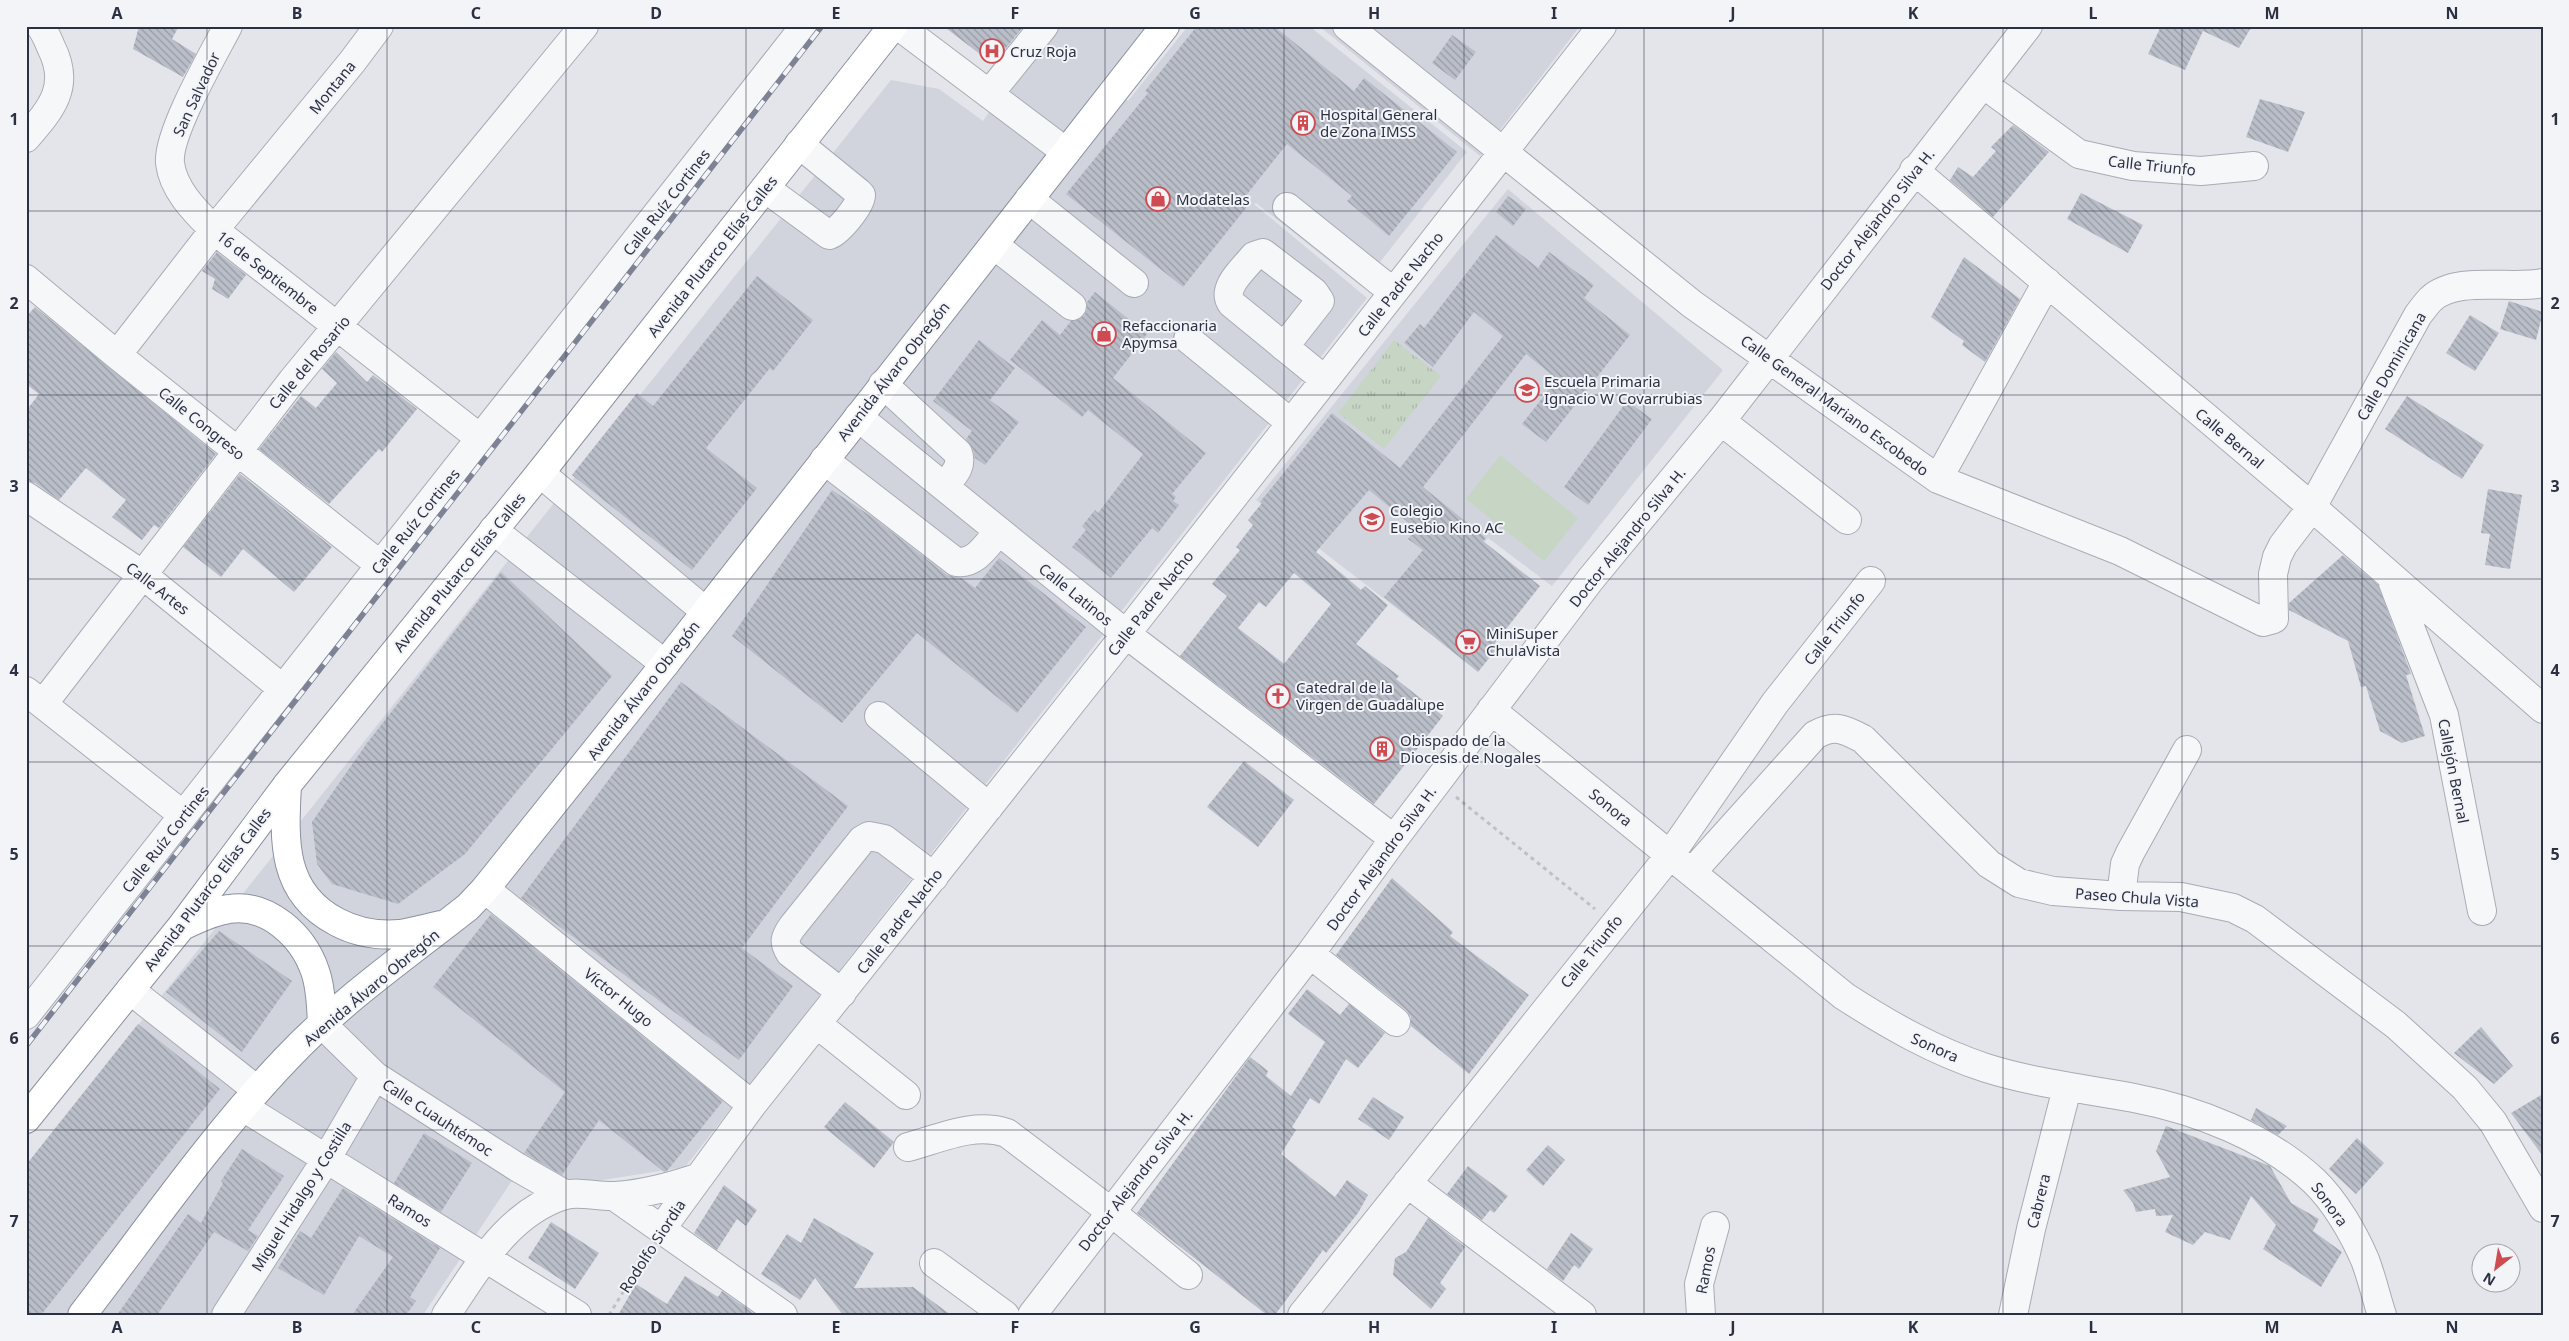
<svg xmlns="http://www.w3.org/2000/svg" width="2569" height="1341" font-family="'Noto Sans',sans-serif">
	<defs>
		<pattern id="grass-tufts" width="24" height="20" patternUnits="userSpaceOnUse" patternTransform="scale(1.25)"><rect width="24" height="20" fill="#c7d5c4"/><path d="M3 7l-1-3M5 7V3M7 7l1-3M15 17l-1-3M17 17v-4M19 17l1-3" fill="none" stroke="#abb7aa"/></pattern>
		<pattern id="building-back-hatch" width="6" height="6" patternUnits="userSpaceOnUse" patternTransform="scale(1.25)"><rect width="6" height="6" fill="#babec8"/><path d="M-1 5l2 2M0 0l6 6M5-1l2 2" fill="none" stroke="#979ba4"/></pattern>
	</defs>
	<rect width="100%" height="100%" fill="#e3e5eb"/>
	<path fill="#d1d4dd" d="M1048,26H1183L1125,98L1128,101L1188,26H1309L1467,152L1361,286L1256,203L1254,204L1367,298L685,1167L571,1185L511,1182L423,1315H26V1166L891,80L939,89L983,121Z
		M1319,26H1580L1480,156Z
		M1508,189L1723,370L1552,586L1488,538L1461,569L1458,567L1413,621L1256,500Z"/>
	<path fill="url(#grass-tufts)" d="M1394,340L1441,376L1384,449L1338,413Z"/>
	<path fill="#c7d5c4" d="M1500,455L1578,518L1544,561L1466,499Z"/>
	<path fill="url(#building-back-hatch)" fill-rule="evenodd" d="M139,26H179L172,39L196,54L183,77L133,49Z
		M943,26H1024L993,64Z
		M1197,26H1274L1354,91L1364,78L1457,152L1389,236L1347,201L1352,196L1287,144L1244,198L1250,203L1183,287L1066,194L1148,93L1145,91Z
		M2161,26H2252L2239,48L2203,31L2185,70L2148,54Z
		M1452,35L1476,52L1455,80L1432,63Z
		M2260,99L2305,112L2288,152L2246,137Z
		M2013,125L2049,152L1993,217L1950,180L1958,167L1973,177L1996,151L1991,147Z
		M2081,193L2143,225L2128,253L2067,219Z
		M1508,196L1526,209L1513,226L1496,212Z
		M1496,235L1538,268L1549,252L1594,285L1584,298L1630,335L1546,442L1522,424L1557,379L1526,354L1423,487L1486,538L1483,541L1540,586L1495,643L1499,646L1478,672L1384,597L1423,550L1408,539L1416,529L1369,490L1316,552L1361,590L1365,586L1388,605L1356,644L1399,676L1396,679L1443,716L1374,804L1180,656L1227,596L1212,584L1240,550L1236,547L1253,525L1248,520L1262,503L1260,502L1332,413L1400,468L1503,336L1474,312L1433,367L1404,343L1420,324L1424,328ZM1294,573L1331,604L1284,664L1238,628L1259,602L1266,607Z
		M217,252L246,275L228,299L212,289L215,279L202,271Z
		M1964,257L2020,299L1985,362L1962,345L1964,341L1931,317Z
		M757,276L813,320L773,371L770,368L706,448L757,488L692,570L572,475L637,393L653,406Z
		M1095,292L1147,334L1113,378L1206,453L1172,494L1176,497L1173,501L1179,505L1158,533L1152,528L1111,578L1072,547L1086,530L1082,526L1095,510L1098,513L1143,454L1088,410L1082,417L1010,360L1042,320L1060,335L1071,321L1084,316L1087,309V302Z
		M2509,301L2543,312L2536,340L2500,329Z
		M35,307L216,454L159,528L154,525L142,540L112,517L126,500L86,468L59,500L35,483L26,481V411L39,394L26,384V317Z
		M2470,315L2499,333L2475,371L2446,353Z
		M979,340L1015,368L990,400L1019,422L985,465L975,458L973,449L966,439L972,431L933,401Z
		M336,352L367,382L373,375L417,409L382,452L379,449L329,504L259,449L301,396L316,408L337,383L322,369Z
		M2407,396L2484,445L2462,479L2385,429Z
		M1627,401L1652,419L1588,505L1564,487Z
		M240,474L332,547L294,592L243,549L221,577L183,547Z
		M2488,489L2522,495L2510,569L2485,565L2490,534L2481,533Z
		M832,490L875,519L947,575L961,578L975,588L999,558L1086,627L1017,713L917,633L842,723L732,636Z
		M2343,555L2378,585L2411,674L2406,675L2425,736L2402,743L2380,731L2366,686L2361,687L2348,641L2289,610V603Z
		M501,572L612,676L465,854L398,904L332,884L317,864L312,822L367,743Z
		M681,682L848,806L742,948L793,986L739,1060L521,898Z
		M1244,761L1294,800L1258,847L1207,807Z
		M1392,878L1453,932L1450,936L1529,995L1469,1074L1411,1026V1017L1406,1010L1336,955Z
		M491,914L723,1101L667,1171L664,1172L599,1120L562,1175L524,1153L565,1092L433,987Z
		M219,931L292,981L242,1052L166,992Z
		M1307,989L1340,1015L1349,1004L1385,1033L1358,1068L1346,1059L1319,1104L1310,1098L1292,1127L1296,1130L1281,1154L1335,1197L1347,1180L1368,1195L1358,1213L1326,1253L1323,1250L1275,1315H1267L1137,1213L1250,1057L1268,1071L1266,1076L1291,1096L1325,1042L1288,1014Z
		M138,1024L220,1089L41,1315H26V1165Z
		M2481,1027L2513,1066L2494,1084L2454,1053Z
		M2543,1094V1156L2511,1113Z
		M1373,1097L1404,1117L1389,1140L1358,1119Z
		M845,1102L894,1142L874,1168L824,1127Z
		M2256,1108L2287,1126L2278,1135L2251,1120Z
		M2166,1126L2270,1166L2291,1203L2319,1219L2313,1231L2342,1252L2321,1287L2263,1249L2276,1225L2251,1196L2230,1240L2205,1232L2193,1245L2165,1232L2173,1215L2156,1216L2155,1209L2136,1212L2133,1203L2123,1190L2170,1177L2156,1151Z
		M424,1133L472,1163L441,1212L394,1183Z
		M2357,1138L2384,1163L2356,1194L2329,1169Z
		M1548,1145L1565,1160L1543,1186L1526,1170Z
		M242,1149L284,1176L248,1230L258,1236L248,1251L214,1232L157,1315H117L188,1214L201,1223L223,1183L221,1181Z
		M1468,1166L1508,1196L1494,1213L1490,1210L1482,1220L1447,1194Z
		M724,1185L757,1210L746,1226L737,1219L717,1250L694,1233Z
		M343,1188L440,1248L410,1297L416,1301L406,1315H352L393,1257L359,1236L324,1295L278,1268L300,1231L311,1238Z
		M814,1218L874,1253L854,1288L913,1287L951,1315H843L815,1278L800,1300L761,1274L787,1234L801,1243Z
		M1428,1218L1465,1247L1440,1283L1446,1289L1431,1309L1393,1275L1395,1258L1406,1252Z
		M551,1222L599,1253L575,1289L528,1258Z
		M1571,1233L1593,1249L1579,1269L1574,1265L1563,1281L1547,1269Z
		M685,1276L718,1297L722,1291L756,1315H618L636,1284L667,1304Z"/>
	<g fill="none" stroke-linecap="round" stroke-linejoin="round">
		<g stroke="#a8abb5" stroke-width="30">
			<path id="minor" d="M228,26C213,55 167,134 170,163C173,190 196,212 214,230L481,439
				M899,26L1066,152
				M1347,26L1692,304L1938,479L2120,551L2263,622L2274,619L2273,574L2277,557L2283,545L2312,507L2418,315C2422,310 2426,304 2431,299C2457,275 2511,290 2543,283
				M1983,84L2079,154L2133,166L2201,171L2254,166
				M989,94L1044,26
				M26,138C52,108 71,86 51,47C48,40 45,32 40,26
				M1914,170L2312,507L2543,709
				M765,188L829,235C837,234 862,204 861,195L858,192L799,144
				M1029,199L1134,283
				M1287,207L1393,292
				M994,245L1072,306
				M26,279L117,355L380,565
				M1188,339L1291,423
				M1284,347L1320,301L1314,292L1263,253L1254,256C1244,269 1220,288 1232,304L1325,380
				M117,355L214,230L352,62L379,26
				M883,384L958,453C963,467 953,475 945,486
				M858,417L1126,634L1394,839
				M1721,421L1847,520
				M824,460L956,562C976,565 987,544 999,531
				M540,473L705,611
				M1938,479L2047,282
				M26,496L143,575L283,689
				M493,530L665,664
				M2393,583L2444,715L2482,911
				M26,691L183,815
				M43,704L292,381L584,26
				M1491,710L1844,996C1889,1025 1934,1051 1986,1068C2034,1083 2085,1089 2134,1098C2197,1110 2267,1137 2314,1181C2335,1201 2354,1234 2365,1260C2372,1278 2376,1297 2382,1315
				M879,716L989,807
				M1692,872L1815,735C1835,724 1844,729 1863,739L1989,864L2019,883L2053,891L2121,896L2181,897L2233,908L2255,919L2396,1025L2465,1088L2493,1122L2543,1208
				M485,889L752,1105
				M2121,896L2125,864L2130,853L2187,750
				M1310,954L1396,1022
				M130,990L257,1090
				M842,993L790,953C783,942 785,937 792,927L862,840L869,836L884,839L934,877
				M26,1015L805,26
				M322,1024L375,1076L517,1167L566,1195
				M817,1024L906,1095
				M243,1107L577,1315
				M908,1147C941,1138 974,1122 1007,1133L1110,1211L1188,1275
				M1407,1183L1582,1315
				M614,1196L783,1315
				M662,1228L752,1105L1126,634L1602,26
				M934,1263L1005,1315
				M226,1315L327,1158L375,1076
				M446,1315C478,1268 507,1213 565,1195C579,1191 599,1197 615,1196C644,1194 669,1187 697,1178
				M1032,1315L1310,954L1394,839L1590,580L1721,421L2028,26
				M1302,1315L1670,855L1775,703L1871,581
				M1701,1315L1699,1284L1715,1226
				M2013,1315L2031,1229L2067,1088"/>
		</g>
		<g stroke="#8b91a1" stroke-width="30">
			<path id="highway" d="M287,785C284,841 281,893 337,922C356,932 378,936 400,934C413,932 427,928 441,925
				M182,926C198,919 212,911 229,909C268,903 303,936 315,971C321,988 321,1006 322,1024
				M26,1119L181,927L287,785L540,473L893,26
				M82,1315C149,1228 212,1136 288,1057C341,1001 407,955 468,907L485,889L665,664L1165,26"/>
		</g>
		<path stroke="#bdc0c6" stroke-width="3" stroke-dasharray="4 4" stroke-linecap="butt" d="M1456,797L1595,909
			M609,1315L649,1250"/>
		<use href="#minor" stroke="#f6f7f9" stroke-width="28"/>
		<use href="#highway" stroke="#fff" stroke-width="28"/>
		<g stroke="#7d8394" stroke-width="5.5">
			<path id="rail" d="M26,1046L822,26"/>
		</g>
		<use href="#rail" stroke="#f3f4f8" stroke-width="4" stroke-dasharray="11" stroke-linecap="butt"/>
	</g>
	<path fill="none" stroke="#2b3143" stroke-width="1" stroke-opacity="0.55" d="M207,26V1315M387,26V1315M566,26V1315M746,26V1315M925,26V1315M1105,26V1315M1284,26V1315M1464,26V1315M1644,26V1315M1823,26V1315M2003,26V1315M2182,26V1315M2362,26V1315M26,211H2543M26,395H2543M26,579H2543M26,762H2543M26,946H2543M26,1130H2543"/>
	<defs>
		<g id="hospital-ring" transform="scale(1.25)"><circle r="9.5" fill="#f3f4f8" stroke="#cd4b51" stroke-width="1.5"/><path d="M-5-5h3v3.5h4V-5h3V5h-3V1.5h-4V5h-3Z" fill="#cd4b51"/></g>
		<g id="building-ring" transform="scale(1.25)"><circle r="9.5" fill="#f3f4f8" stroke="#cd4b51" stroke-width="1.5"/><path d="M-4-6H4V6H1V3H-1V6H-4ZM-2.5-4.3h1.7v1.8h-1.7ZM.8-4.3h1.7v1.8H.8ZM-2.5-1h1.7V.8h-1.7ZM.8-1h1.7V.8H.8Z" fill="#cd4b51"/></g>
		<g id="shop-ring" transform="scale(1.25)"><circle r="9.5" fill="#f3f4f8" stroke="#cd4b51" stroke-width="1.5"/><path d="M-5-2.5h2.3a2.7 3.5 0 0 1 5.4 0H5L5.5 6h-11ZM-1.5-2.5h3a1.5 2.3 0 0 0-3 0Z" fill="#cd4b51"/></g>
		<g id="school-ring" transform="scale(1.25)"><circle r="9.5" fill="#f3f4f8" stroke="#cd4b51" stroke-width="1.5"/><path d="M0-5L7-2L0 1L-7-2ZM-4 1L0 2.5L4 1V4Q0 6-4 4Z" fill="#cd4b51"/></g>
		<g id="supermarket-ring" transform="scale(1.25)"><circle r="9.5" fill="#f3f4f8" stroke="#cd4b51" stroke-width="1.5"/><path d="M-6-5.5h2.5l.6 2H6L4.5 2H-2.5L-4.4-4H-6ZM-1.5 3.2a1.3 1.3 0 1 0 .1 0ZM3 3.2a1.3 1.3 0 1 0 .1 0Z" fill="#cd4b51"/></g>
		<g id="church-ring" transform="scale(1.25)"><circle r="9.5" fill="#f3f4f8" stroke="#cd4b51" stroke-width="1.5"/><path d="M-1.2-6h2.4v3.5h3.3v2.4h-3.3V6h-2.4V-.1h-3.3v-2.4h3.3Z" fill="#cd4b51"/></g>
	</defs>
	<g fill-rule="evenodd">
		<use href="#hospital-ring" x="992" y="51"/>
		<use href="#building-ring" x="1303" y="123"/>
		<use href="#shop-ring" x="1158" y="199"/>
		<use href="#shop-ring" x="1104" y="334"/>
		<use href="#school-ring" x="1527" y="390"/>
		<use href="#school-ring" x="1372" y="519"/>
		<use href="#supermarket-ring" x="1468" y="642"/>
		<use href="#church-ring" x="1278" y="696"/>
		<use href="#building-ring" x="1382" y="749"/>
	</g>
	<g text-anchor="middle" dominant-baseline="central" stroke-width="4" stroke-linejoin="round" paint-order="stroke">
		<g font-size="15" fill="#2b3143" stroke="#f3f4f8" text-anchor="start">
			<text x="1010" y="51">Cruz Roja</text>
			<text x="1320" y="114">Hospital General<tspan x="1320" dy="17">de Zona IMSS</tspan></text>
			<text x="1176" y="199">Modatelas</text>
			<text x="1122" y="325">Refaccionaria<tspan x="1122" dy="17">Apymsa</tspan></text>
			<text x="1544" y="381">Escuela Primaria<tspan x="1544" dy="17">Ignacio W Covarrubias</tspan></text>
			<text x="1390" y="510">Colegio<tspan x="1390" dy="17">Eusebio Kino AC</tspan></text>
			<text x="1486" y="633">MiniSuper<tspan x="1486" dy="17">ChulaVista</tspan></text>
			<text x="1296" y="687">Catedral de la<tspan x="1296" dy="17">Virgen de Guadalupe</tspan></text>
			<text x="1400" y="740">Obispado de la<tspan x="1400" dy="17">Diocesis de Nogales</tspan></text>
		</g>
		<g font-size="15" fill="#2b3143" stroke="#f3f4f8">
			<text transform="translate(332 87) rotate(-51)">Montana</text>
			<text transform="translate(196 94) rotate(-65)">San Salvador</text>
			<text transform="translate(2152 165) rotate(6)">Calle Triunfo</text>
			<text transform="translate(666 202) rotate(-52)">Calle Ruíz Cortines</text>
			<text transform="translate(1877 219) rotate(-52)">Doctor Alejandro Silva H.</text>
			<text transform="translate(712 256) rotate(-52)">Avenida Plutarco Elías Calles</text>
			<text transform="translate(268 272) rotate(38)">16 de Septiembre</text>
			<text transform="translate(1400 284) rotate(-52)">Calle Padre Nacho</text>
			<text transform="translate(309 362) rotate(-50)">Calle del Rosario</text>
			<text transform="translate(2391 366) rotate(-60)">Calle Dominicana</text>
			<text transform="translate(893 371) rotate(-52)">Avenida Álvaro Obregón</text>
			<text transform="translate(1835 405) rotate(36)">Calle General Mariano Escobedo</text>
			<text transform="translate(202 423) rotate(39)">Calle Congreso</text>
			<text transform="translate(2230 438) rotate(40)">Calle Bernal</text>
			<text transform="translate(415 521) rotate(-51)">Calle Ruíz Cortines</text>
			<text transform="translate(1627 537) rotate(-51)">Doctor Alejandro Silva H.</text>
			<text transform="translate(459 572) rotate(-51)">Avenida Plutarco Elías Calles</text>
			<text transform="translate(158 588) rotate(38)">Calle Artes</text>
			<text transform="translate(1076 594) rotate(39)">Calle Latinos</text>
			<text transform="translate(1150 603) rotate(-52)">Calle Padre Nacho</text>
			<text transform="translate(1834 628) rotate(-52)">Calle Triunfo</text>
			<text transform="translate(643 690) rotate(-52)">Avenida Álvaro Obregón</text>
			<text transform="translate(2454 771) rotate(79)">Callejón Bernal</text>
			<text transform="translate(1611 807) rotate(39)">Sonora</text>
			<text transform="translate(165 839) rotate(-52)">Calle Ruíz Cortines</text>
			<text transform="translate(1381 858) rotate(-54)">Doctor Alejandro Silva H.</text>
			<text transform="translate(207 889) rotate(-53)">Avenida Plutarco Elías Calles</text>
			<text transform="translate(2137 897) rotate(4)">Paseo Chula Vista</text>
			<text transform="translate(899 921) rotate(-52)">Calle Padre Nacho</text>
			<text transform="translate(1591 951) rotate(-51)">Calle Triunfo</text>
			<text transform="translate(371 987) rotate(-40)">Avenida Álvaro Obregón</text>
			<text transform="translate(619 997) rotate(39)">Víctor Hugo</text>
			<text transform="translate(1935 1047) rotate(24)">Sonora</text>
			<text transform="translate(438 1117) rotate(33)">Calle Cuauhtémoc</text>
			<text transform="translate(1135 1180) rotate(-52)">Doctor Alejandro Silva H.</text>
			<text transform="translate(301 1196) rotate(-58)">Miguel Hidalgo y Costilla</text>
			<text transform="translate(2038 1201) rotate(-76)">Cabrera</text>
			<text transform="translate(2330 1204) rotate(54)">Sonora</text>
			<text transform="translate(410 1210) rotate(32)">Ramos</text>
			<text transform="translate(652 1246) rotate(-57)">Rodolfo Siordia</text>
			<text transform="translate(1705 1270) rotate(-79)">Ramos</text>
		</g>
	</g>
	<rect width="2569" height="1341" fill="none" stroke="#f3f4f8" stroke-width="55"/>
	<g transform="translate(2496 1268) rotate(211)"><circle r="24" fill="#f3f4f8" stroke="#a3a6b0"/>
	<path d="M0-4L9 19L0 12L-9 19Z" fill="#cd4b51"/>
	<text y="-8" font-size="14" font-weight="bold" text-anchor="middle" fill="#2b3143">N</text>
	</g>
	<rect x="28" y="28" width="2514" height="1286" fill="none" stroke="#2b3143" stroke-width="2"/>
	<g font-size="16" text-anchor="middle" font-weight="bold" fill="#2b3143">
		<text x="117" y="19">A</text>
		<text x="297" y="19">B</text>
		<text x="476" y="19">C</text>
		<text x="656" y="19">D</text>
		<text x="836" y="19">E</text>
		<text x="1015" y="19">F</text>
		<text x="1195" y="19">G</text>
		<text x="1374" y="19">H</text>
		<text x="1554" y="19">I</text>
		<text x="1733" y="19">J</text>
		<text x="1913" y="19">K</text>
		<text x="2093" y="19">L</text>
		<text x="2272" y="19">M</text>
		<text x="2452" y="19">N</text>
		<text x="14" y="125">1</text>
		<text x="2555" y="125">1</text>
		<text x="14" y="309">2</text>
		<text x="2555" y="309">2</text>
		<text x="14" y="492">3</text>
		<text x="2555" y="492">3</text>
		<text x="14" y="676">4</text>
		<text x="2555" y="676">4</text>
		<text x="14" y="860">5</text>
		<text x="2555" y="860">5</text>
		<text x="14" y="1044">6</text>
		<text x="2555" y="1044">6</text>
		<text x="14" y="1227">7</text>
		<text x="2555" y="1227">7</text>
		<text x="117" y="1333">A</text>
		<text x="297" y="1333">B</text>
		<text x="476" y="1333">C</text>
		<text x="656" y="1333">D</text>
		<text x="836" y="1333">E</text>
		<text x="1015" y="1333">F</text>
		<text x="1195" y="1333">G</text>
		<text x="1374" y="1333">H</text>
		<text x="1554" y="1333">I</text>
		<text x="1733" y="1333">J</text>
		<text x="1913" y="1333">K</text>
		<text x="2093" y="1333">L</text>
		<text x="2272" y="1333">M</text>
		<text x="2452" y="1333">N</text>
	</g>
</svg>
